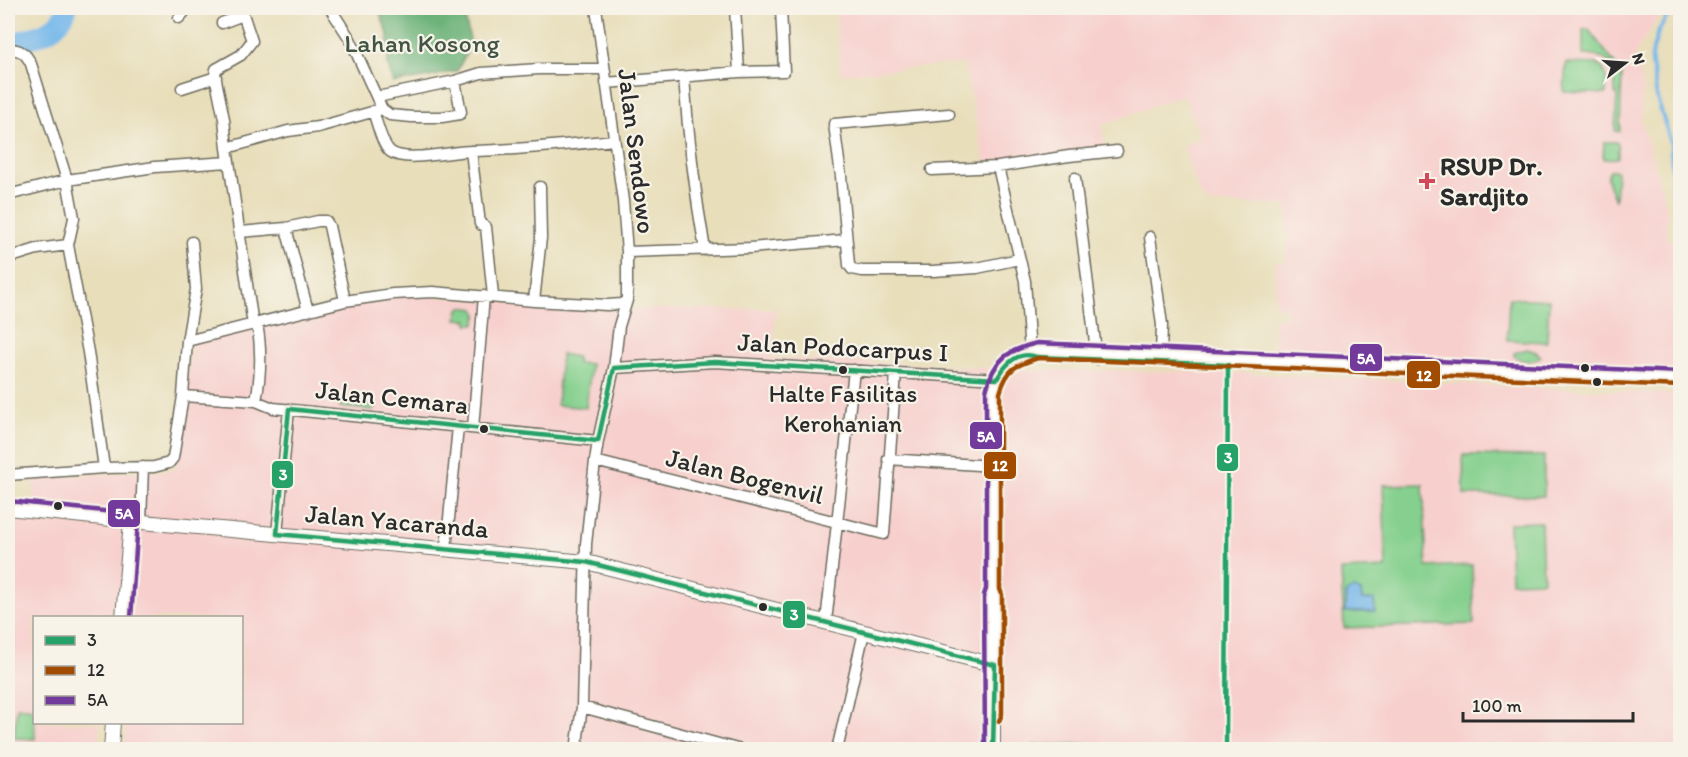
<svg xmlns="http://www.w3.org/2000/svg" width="1688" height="757" font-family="Itim,sans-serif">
	<rect width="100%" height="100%" fill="#f7f3e8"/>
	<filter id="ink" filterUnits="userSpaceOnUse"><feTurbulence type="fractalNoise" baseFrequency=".0167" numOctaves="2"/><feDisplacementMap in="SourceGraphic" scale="12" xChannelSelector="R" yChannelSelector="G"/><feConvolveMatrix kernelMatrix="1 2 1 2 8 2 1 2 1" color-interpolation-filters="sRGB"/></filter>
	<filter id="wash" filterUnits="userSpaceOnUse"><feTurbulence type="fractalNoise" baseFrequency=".008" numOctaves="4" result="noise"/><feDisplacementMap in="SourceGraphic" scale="24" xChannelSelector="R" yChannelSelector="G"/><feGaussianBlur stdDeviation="1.35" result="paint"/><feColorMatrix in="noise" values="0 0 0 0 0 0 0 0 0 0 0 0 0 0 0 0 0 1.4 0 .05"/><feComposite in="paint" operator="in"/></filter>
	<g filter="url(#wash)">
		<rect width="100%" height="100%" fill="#e8deba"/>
		<path fill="#f7d0ce" d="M836,8H1664L1635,55L1643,85L1641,119L1668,212L1666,240L1680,241V749H124L126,723L242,722V618H34V722L100,723L97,749L8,750V516L32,519L35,478L175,470L185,404L191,344L346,305L408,295L603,309H776L772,358L1030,370L1219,372L1673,394L1675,372L1274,353V318H1286V307L1275,306L1276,262H1287V205L1208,204L1200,195L1183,146L1201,138L1184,95L1102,125L1105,146L1001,166L985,163L964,63L841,74Z
			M1680,8V186L1675,61L1677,14Z"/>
		<path fill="#85d08e" stroke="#587e5c" stroke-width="1.5" d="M1588,29L1622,73L1620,130L1617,132L1615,130L1617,94H1615C1615,66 1613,56 1583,55V30Z
			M1566,63L1596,64C1609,70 1606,82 1606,94L1564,92Z
			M1604,142H1616L1618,144V156L1617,158L1603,159Z
			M1610,170H1615L1617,172L1615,201C1612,191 1603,179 1610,170Z
			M1509,298L1549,300L1547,342L1507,340Z
			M462,307L475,309L478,314L475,324H468V320L457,319L459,309Z
			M1527,349L1536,352L1541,356C1532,363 1523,362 1514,356V353Z
			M561,354L577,357V363L591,364L586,408L557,405Z
			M339,400L365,405L366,403L375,404V409L372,410L340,407Z
			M1463,455L1544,456V496L1464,495Z
			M1423,484L1427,567L1472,565L1474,624L1344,628L1341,570L1386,568L1383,485Z
			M1541,522L1543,581L1511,582L1509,523Z
			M17,707L34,709L35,739L14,738Z
			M1085,744V749H1034V745Z"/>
		<path fill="#6cb279" stroke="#4c6e52" stroke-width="1.5" d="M378,8H466V22L471,44L457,71L424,78L393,83L388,65V34Z"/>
		<path fill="#74b7ea" stroke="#50718a" stroke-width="1.5" d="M1353,588L1361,592L1362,600H1374L1375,612H1345L1346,593Z"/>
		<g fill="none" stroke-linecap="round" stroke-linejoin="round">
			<path stroke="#74b7ea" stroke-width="4" d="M1672,8L1658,32L1651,56L1657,98L1671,143L1673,192L1680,203"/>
			<path stroke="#74b7ea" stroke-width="21" d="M8,44C32,37 58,35 67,8"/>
		</g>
	</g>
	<g filter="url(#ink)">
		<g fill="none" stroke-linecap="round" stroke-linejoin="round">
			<g stroke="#6d6a5d" stroke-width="13">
				<path id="minor" d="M241,8L252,41L241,55L216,69L215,75L224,119L227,148L253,325
					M330,8L350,39L382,109L390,115L412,117H442L460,114L461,112L455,81
					M735,8L739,72
					M179,18L188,8
					M222,23L243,15
					M8,49C20,49 26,53 31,64L67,180L74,218L68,245L88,352L104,468
					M684,77C688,135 695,193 705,250
					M606,83L739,72L784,71L781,8
					M182,88L216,77
					M377,97L455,81L481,73L539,69H604
					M373,111C377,122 382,146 391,152C406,163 453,151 472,151C520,150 567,145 614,140
					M949,114L834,124L841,176L849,265L852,269L862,271H933L977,268L1019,259
					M227,148L288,131L318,127L379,110
					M471,151L480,224L486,227L493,296
					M998,167L1025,281L1030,353
					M932,170L998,167L1069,156L1117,151
					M1075,178L1097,359
					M8,195L67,180L155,167L229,162
					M286,228L308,311
					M240,232L286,228L318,221H326L329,226L345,301
					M1150,237L1162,325L1161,355
					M627,252L750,248L846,240
					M8,258L37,249L68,245
					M534,301L541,238L540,187
					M187,341L196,289L192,242
					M614,368L715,362L997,379
					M183,396L256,401L273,408L598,441
					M256,401C261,375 262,350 257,324
					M473,428L484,296
					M888,459L993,466
					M595,461L884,534L896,373
					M8,475L104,468L154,467L169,463L173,458L183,396L187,341L345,301L393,294L433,292L534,301L607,305L622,304L627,300
					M141,521L143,467
					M277,534L289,409
					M446,549L458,427
					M826,622L854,370
					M582,707L741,750
					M576,750L582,707L586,544L595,461L598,441L614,368L619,326L627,300V252L623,201L596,8
					M837,750L864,632"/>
			</g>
			<g stroke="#6d6a5d" stroke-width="16">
				<path id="tertiary" d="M8,508L131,521L123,618
					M131,521L586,562L995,665
					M992,710L993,717V750
					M993,717L995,714V595L993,590V392C996,377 1004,362 1018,356C1024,353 1031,353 1037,350L1680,379
					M111,750L113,722"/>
			</g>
			<use href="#minor" stroke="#fff" stroke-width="10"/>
			<use href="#tertiary" stroke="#fff" stroke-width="14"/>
			<g stroke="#f7f3e8" stroke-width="9">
				<path id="bus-1" d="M993,750L995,665L586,562L277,534L289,409L598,441L614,368L715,362L997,379C1006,363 1018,350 1037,357L1228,365L1226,750"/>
			</g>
			<g stroke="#f7f3e8" stroke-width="9">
				<path id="bus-2" d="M999,721L1002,714V595L1000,589V393C1007,368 1016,365 1038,358L1680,386"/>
			</g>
			<g stroke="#f7f3e8" stroke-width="9">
				<path id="bus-3" d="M9,501L132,514L136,516L138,522L131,618
					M985,750L984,595L986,589V391C993,360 1008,350 1037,343L1680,372"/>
			</g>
			<use href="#bus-1" stroke="#26a269" stroke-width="4.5"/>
			<use href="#bus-2" stroke="#a14c00" stroke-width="4.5"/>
			<use href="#bus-3" stroke="#723a9b" stroke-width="4.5"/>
		</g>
	</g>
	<path fill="#d1495b" stroke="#f7f3e8" stroke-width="2" d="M1424 172h6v6h6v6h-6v6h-6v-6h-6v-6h6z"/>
	<g fill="#2b2b2b" stroke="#f7f3e8" stroke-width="2">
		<circle cx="1585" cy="368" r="5"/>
		<circle cx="843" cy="370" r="5"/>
		<circle cx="1597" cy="382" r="5"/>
		<circle cx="484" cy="429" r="5"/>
		<circle cx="58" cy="506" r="5"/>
		<circle cx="763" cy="607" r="5"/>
	</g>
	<g text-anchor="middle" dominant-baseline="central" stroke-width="4.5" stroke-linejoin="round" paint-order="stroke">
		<g font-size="24" fill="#2b2b2b" stroke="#f7f3e8">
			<text x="843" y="393">Halte Fasilitas<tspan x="843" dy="30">Kerohanian</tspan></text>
		</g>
		<g font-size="26" fill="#425444" stroke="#f7f3e8">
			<text x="422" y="43">Lahan Kosong</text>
		</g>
		<g font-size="26" fill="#2b2b2b" stroke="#f7f3e8">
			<text transform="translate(637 151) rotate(83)">Jalan Sendowo</text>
			<text transform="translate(843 347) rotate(3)">Jalan Podocarpus I</text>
			<text transform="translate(392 397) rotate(6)">Jalan Cemara</text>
			<text transform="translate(745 476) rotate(14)">Jalan Bogenvil</text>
			<text transform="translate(397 521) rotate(5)">Jalan Yacaranda</text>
		</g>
		<g font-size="26" font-weight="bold" fill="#2b2b2b" stroke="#f7f3e8" text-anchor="start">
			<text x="1440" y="166">RSUP Dr.<tspan x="1440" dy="30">Sardjito</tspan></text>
		</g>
	</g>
	<g stroke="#f7f3e8" stroke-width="2">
		<rect x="1349" y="343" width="34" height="29" rx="6" fill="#723a9b"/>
		<rect x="1406" y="360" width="35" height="29" rx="6" fill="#a14c00"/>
		<rect x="969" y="421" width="34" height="29" rx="6" fill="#723a9b"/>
		<rect x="1216" y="443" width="23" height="29" rx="6" fill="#26a269"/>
		<rect x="983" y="451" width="34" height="29" rx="6" fill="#a14c00"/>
		<rect x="271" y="460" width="23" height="29" rx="6" fill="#26a269"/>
		<rect x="107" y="499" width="34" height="29" rx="6" fill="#723a9b"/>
		<rect x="782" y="600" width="24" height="29" rx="6" fill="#26a269"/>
	</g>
	<g font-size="16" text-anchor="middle" font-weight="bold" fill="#fff">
		<text x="1366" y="364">5A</text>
		<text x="1424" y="381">12</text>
		<text x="986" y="442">5A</text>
		<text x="1228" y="463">3</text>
		<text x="1000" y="471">12</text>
		<text x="283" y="480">3</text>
		<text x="124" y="519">5A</text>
		<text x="794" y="620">3</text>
	</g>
	<rect width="1688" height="757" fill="none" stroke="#f7f3e8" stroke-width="30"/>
	<rect x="33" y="616" width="210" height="108" fill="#f7f3e8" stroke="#a5a39c" stroke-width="1.5"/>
	<rect x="45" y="636" width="30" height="9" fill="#26a269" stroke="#a5a39c" stroke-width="1.5"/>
	<text x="87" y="646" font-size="18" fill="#2b2b2b">3</text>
	<rect x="45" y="666" width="30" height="9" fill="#a14c00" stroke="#a5a39c" stroke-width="1.5"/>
	<text x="87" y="676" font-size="18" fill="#2b2b2b">12</text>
	<rect x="45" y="696" width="30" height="9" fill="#723a9b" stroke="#a5a39c" stroke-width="1.5"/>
	<text x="87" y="706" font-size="18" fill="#2b2b2b">5A</text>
	<g transform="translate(1625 63) rotate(73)" stroke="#f7f3e8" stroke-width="4.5" paint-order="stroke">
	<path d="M0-4.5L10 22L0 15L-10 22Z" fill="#2b2b2b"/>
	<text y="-9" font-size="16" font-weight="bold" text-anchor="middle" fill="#2b2b2b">N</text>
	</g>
	<path d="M1463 712v9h170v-9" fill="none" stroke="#2b2b2b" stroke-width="3"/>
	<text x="1472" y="712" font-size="18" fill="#2b2b2b" stroke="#f7f3e8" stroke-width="4.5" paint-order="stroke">100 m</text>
</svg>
